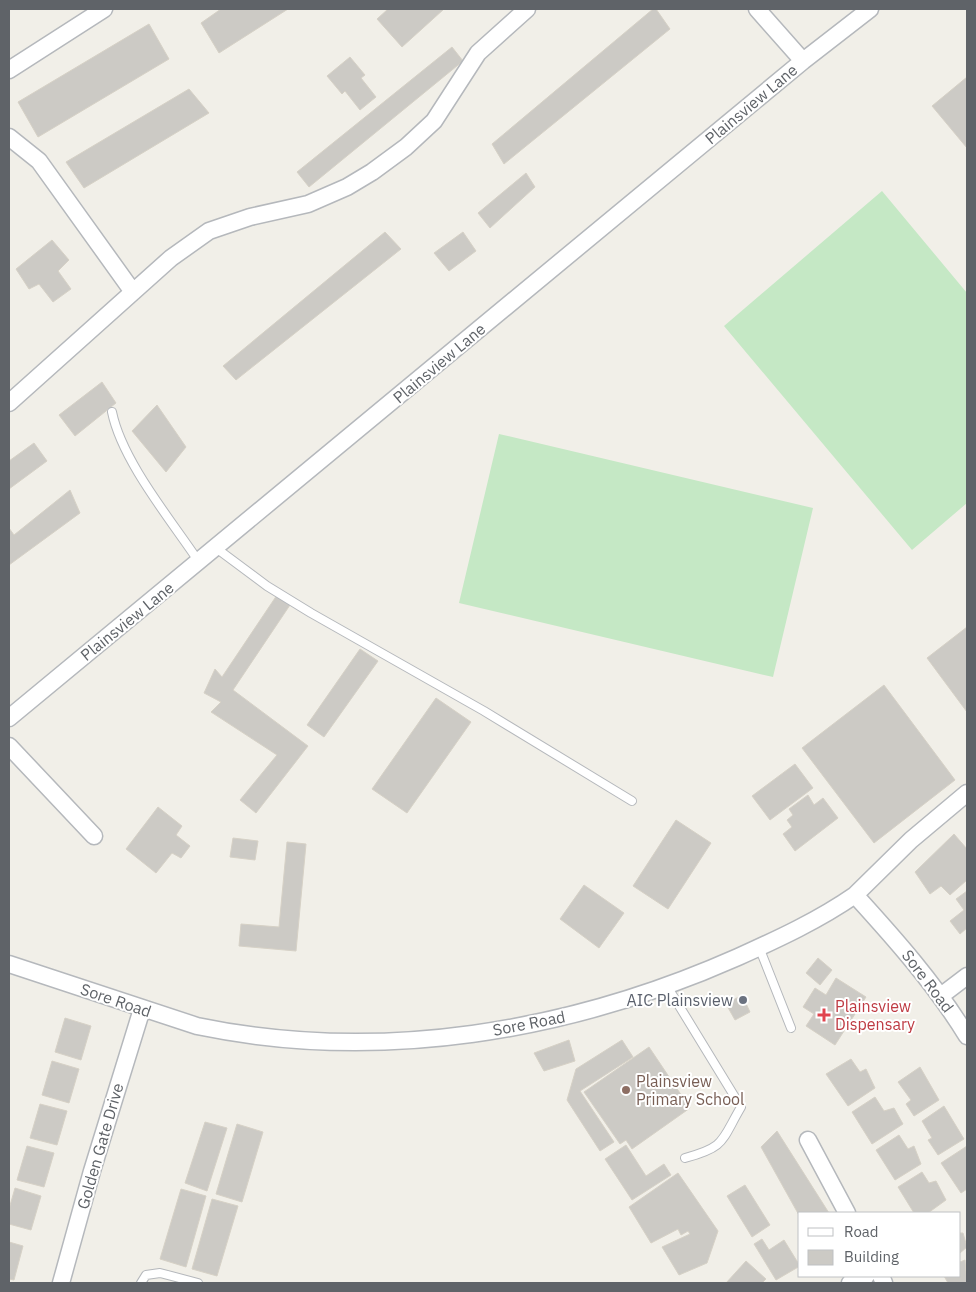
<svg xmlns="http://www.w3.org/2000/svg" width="976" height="1292" font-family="'IBM Plex Sans',sans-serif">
	<rect width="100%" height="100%" fill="#f1efe8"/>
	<path fill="#c5e8c5" d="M882,191L967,293V503L912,550L724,326Z
		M499,434L813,508L773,677L459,603Z"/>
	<path fill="#cccac5" stroke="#d6d1c6" d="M221,9H288L219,53L201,23Z
		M388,9H444L402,47L377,19Z
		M653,9H656L670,29L504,164L492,144Z
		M149,24L169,59L38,137L18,102Z
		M452,47L463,61L309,187L297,172Z
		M350,57L365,75L361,78L376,97L360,110L345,91L342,94L327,76Z
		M967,77V148L932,106Z
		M189,89L209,113L84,188L66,162Z
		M526,173L535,187L490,228L478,213Z
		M385,232L401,249L236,380L223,366Z
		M463,232L476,251L449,271L434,253Z
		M52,240L69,260L58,271L71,289L53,302L39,284L29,289L16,269Z
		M102,382L116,403L75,436L59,415Z
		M157,405L186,447L166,472L132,431Z
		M34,443L47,461L9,489V461Z
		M70,490L80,513L9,565V528L14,535Z
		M277,595L290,605L233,690L308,746L256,813L240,800L277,755L211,712L221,702L204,693L215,669L222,677Z
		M967,627V712L927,658Z
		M360,649L378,661L324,737L307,725Z
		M884,685L955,780L874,843L802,748Z
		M436,698L471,722L407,813L372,789Z
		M795,764L813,788L770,820L752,796Z
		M808,795L814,805L823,798L838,818L795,851L783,834L792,827L787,820L793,815L789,809Z
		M158,807L182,826L176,835L190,846L181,858L172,853L156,873L126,849Z
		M676,820L711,843L668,909L633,886Z
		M954,834L967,849V880L950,895L941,886L930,894L915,872Z
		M233,838L258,841L255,860L230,857Z
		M287,842L306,844L296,951L239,946L241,924L279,927Z
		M584,885L624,913L599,948L560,919Z
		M967,891V928L960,934L950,921L964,910L956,899Z
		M818,958L832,970L820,985L806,973Z
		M836,978L866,997L835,1045L806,1026L814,1014L803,1007L815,988L826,995Z
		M742,995L750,1012L735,1020L726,1004Z
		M65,1018L91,1026L81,1060L55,1052Z
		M569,1040L575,1061L544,1071L534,1053Z
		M622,1040L633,1057L580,1091L614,1142L600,1151L567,1100L576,1069Z
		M649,1047L690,1108L632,1149L626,1140L620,1144L584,1092Z
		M851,1059L860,1072L866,1069L875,1088L848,1106L826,1074Z
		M52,1061L79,1069L69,1103L42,1095Z
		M920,1067L939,1100L914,1116L906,1104L911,1100L898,1082Z
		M875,1097L884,1111L894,1108L903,1124L872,1144L852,1112Z
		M40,1104L67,1111L57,1145L30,1138Z
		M944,1106L964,1139L938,1155L928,1140L932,1138L922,1121Z
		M205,1122L227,1128L207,1191L185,1183Z
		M237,1124L263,1132L242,1202L216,1194Z
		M777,1131L829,1213H800V1217L761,1147Z
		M899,1135L908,1149L914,1146L921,1164L895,1180L876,1150Z
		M626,1145L646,1176L664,1164L671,1175L632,1200L605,1159Z
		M27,1146L54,1153L44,1187L17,1180Z
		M967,1146V1189L961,1193L941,1163Z
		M922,1172L929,1183L936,1181L946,1200L928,1213H914L898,1187Z
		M678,1173L718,1231L707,1263L679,1275L662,1247L690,1234L688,1231L681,1235L678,1229L651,1243L629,1207Z
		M745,1185L770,1225L752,1237L727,1196Z
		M15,1188L41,1196L31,1230L9,1224V1209Z
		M181,1189L206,1196L186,1267L160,1259Z
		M212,1199L238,1206L217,1276L192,1269Z
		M960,1233H963L967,1247L960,1253Z
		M762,1239L769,1250L784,1240L800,1266L776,1280L754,1244Z
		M9,1242L23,1246L14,1280L9,1279Z
		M965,1260L967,1283H948L944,1276H960V1262Z
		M746,1261L766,1279L762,1283H726Z"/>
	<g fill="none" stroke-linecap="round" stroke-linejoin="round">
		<g stroke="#b5b8bc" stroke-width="10">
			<path id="service" d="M112,412C122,461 171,520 199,562
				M216,548L267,586L311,613L484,711L632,801
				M759,947L791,1028
				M667,986L741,1107C721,1141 726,1147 685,1158
				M141,1283L146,1275L160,1273L198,1283"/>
		</g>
		<g stroke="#b5b8bc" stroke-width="19">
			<path id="minor" d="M757,9L803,61
				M9,70L104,9
				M9,137L39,161L133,292
				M9,403L171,258L209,231L250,217L308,204L347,187L372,172L406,147L434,121L478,53L527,9
				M9,718L803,61L870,9
				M9,746L94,836
				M855,895L911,840L967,793
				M9,964L197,1026C380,1064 569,1032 738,957C778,939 819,920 855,895C896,940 935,984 967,1036
				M942,995L967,976
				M808,1140L847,1213
				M881,1276L884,1283
				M61,1283L92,1171L142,1009
				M850,1283L866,1276"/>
		</g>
		<use href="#service" stroke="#fff" stroke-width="8"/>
		<use href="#minor" stroke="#fff" stroke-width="16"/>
	</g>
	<circle fill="#6b7280" stroke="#fff" stroke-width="2" cx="743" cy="1000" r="5"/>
	<path fill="#e0444e" stroke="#fff" stroke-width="2" d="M821.5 1007.5h5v5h5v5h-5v5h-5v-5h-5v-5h5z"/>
	<circle fill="#8d6e63" stroke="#fff" stroke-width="2" cx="626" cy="1090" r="5"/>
	<g text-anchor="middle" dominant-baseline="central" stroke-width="4" stroke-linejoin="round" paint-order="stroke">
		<g font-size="16" fill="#5f6368" stroke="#fff">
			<text transform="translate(751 104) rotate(-40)">Plainsview Lane</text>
			<text transform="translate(439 363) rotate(-40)">Plainsview Lane</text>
			<text transform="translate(127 621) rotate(-39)">Plainsview Lane</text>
			<text transform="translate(928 981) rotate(53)">Sore Road</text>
			<text transform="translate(116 1000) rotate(19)">Sore Road</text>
			<text transform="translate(529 1023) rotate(-11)">Sore Road</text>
			<text transform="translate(100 1146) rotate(-74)">Golden Gate Drive</text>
		</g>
		<g font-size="16" fill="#5b616d" stroke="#fff" text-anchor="end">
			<text x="733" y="1000">AIC Plainsview</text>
		</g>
		<g font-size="16" fill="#be3a42" stroke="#fff" text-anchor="start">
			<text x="835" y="1006">Plainsview<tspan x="835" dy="18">Dispensary</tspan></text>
		</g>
		<g font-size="16" fill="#785e54" stroke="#fff" text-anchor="start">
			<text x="636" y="1081">Plainsview<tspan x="636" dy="18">Primary School</tspan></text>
		</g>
	</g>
	<rect width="976" height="1292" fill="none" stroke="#5f6368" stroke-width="20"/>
	<rect x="798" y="1212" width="162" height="65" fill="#ffffff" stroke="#bfc1c3"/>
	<rect x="808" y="1228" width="25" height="8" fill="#ffffff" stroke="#bfc1c3"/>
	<text x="844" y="1237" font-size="15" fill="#5f6368">Road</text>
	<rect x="808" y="1250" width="25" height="15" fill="#cccac5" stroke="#bfc1c3"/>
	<text x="844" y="1262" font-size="15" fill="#5f6368">Building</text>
</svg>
